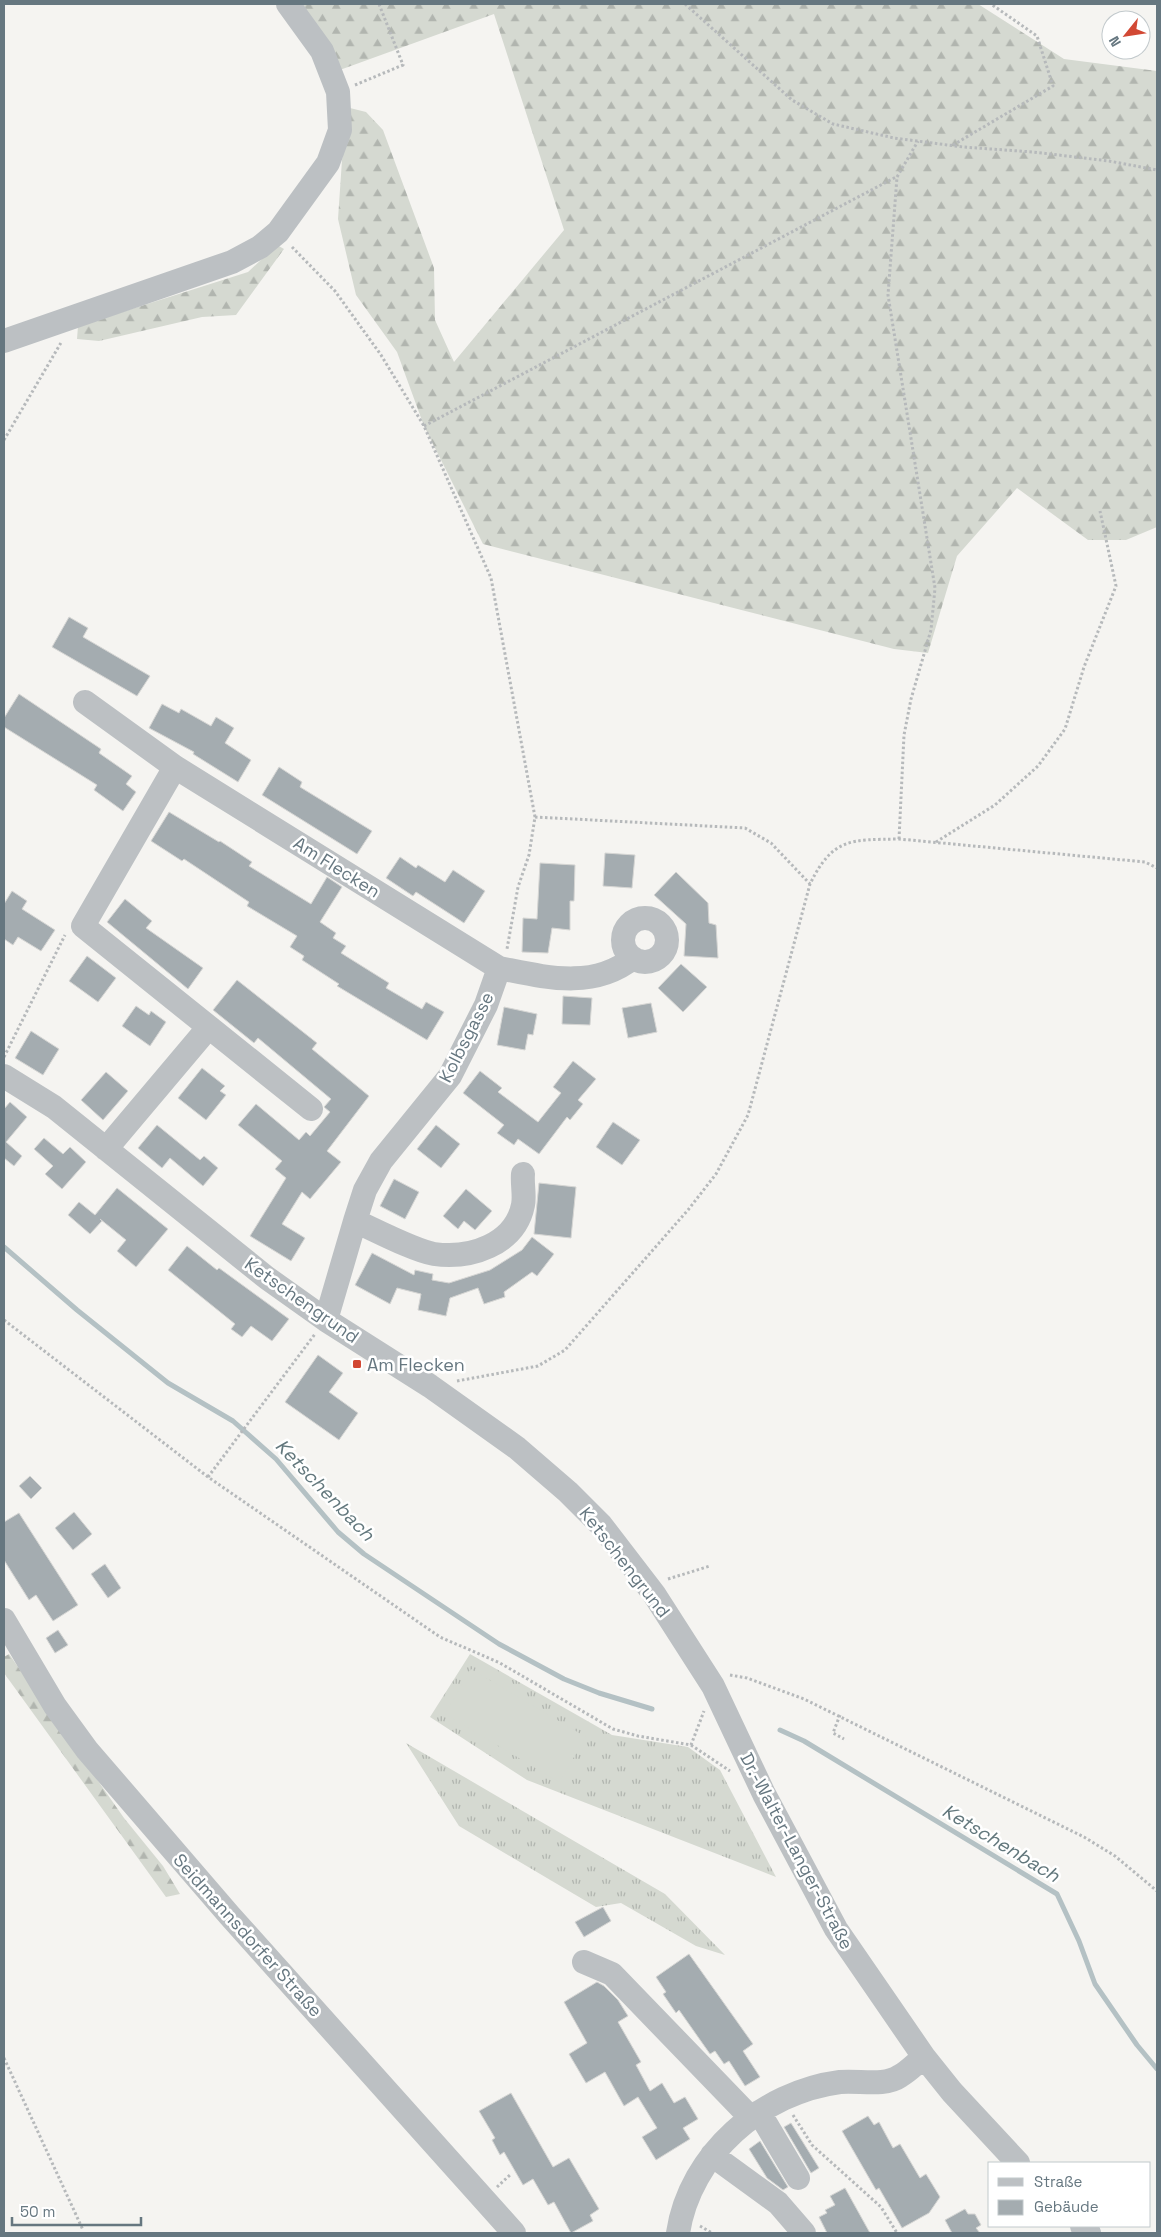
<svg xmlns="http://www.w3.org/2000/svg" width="1161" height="2237" font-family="'Space Grotesk',sans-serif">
	<defs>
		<pattern id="grass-tufts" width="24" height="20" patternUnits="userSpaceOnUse" patternTransform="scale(1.25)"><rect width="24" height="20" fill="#d5d9d1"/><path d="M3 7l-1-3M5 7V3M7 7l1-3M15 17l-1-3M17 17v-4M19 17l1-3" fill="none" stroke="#b1b5af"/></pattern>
		<pattern id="forest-firs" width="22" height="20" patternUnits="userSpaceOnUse" patternTransform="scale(1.25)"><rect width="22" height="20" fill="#d5d9d1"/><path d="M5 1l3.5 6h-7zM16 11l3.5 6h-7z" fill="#b1b5af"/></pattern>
	</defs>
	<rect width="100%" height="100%" fill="#f5f4f1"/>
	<path fill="url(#grass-tufts)" d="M470,1654L612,1735L688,1747L720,1770L776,1877L527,1780L430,1717Z
		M406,1743L665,1894L725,1955L696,1946L621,1903L596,1907L459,1826Z"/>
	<path fill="url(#forest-firs)" d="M285,4H978L1064,59L1157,71V527L1126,540H1088L1017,488L957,556L928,653L894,649L483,544L424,426L397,352L356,295L338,219L342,160L350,108L366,112L383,130L434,268L435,320L454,362L564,230L494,14L337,71Z
		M277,245L284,249L236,315L202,317L99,341L77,339L78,326L248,272Z
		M9,1654L124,1818L163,1866L180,1894L166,1897L4,1673V1657Z"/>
	<path fill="#d5d9d1" d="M471,1669L586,1737L559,1782L445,1714Z"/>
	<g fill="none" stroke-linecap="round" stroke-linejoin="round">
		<path stroke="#b4c1c4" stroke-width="5" d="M4,1247L77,1310L168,1383L233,1421L276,1459L338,1532L364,1554L499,1644L564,1679L599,1693L652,1709
			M780,1730L804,1741L1057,1894L1079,1941L1095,1984L1137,2045L1157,2069"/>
	</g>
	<path fill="#a4acb0" stroke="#d6d6d4" d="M69,617L88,628L83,637L150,676L137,696L52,647Z
		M19,694L101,749L99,753L132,776L126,784L136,792L123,811L94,790L97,785L4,727V718Z
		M162,704L179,713L181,709L211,726L216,717L234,728L225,743L251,760L238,782L193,754L194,752L149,728Z
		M279,767L302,782L300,787L372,831L357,854L262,795Z
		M169,812L219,842L220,841L252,862L249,866L311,904L327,877L342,887L320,922L336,933L333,938L346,946L341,953L389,983L386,988L422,1009L426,1002L444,1012L427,1040L337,986L339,984L302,960L304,956L290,947L297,936L247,906L249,902L184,859L182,861L151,841Z
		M605,853L635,855L632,888L603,886Z
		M400,857L416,868L418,865L445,882L453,870L485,891L464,923L416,892L413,896L386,878Z
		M540,863L575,865L574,901H570V930L552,928L548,953L522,952L523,918L537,919Z
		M676,872L708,903L709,923L716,925L718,958L684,956L686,924L654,895Z
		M12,891L27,901L22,909L55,930L41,951L18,937L13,945L4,939V904Z
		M125,899L152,921L146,928L203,968L188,989L107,922Z
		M87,956L116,978L98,1002L69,981Z
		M681,964L707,987L683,1012L658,988Z
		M237,980L317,1043L312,1049L369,1096L327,1151L341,1162L310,1199L302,1192L282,1224L305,1238L291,1261L250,1236L286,1178L275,1169L282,1161L238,1125L256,1104L299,1140L306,1132L310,1136L330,1112L324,1107L331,1099L258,1038L254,1043L213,1010Z
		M563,996L592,998L590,1025L562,1024Z
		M651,1003L657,1032L628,1038L622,1008Z
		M136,1006L149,1015L151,1011L166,1022L150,1046L122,1026Z
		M504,1007L537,1014L533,1035L528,1034L525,1050L497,1045Z
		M31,1031L59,1049L43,1075L15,1058Z
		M573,1061L596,1079L578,1100L583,1104L570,1120L567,1117L539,1154L518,1139L514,1145L497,1133L504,1125L463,1093L480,1071L502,1088L498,1092L538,1122L561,1093L553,1087Z
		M202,1068L225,1086L220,1091L226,1095L206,1120L178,1098Z
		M106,1072L128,1091L103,1120L81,1100Z
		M10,1102L27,1117L6,1142L22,1156L14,1166L4,1158V1109Z
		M613,1122L640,1140L622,1165L596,1147Z
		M157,1125L200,1160L204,1156L218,1168L203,1186L170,1158L162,1168L138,1148Z
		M436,1125L460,1144L441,1168L417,1149Z
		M44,1138L63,1154L70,1147L86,1162L62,1189L45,1174L53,1166L34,1149Z
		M394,1179L419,1192L405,1219L380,1206Z
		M539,1183L576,1187L571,1238L534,1234Z
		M117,1188L168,1229L136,1267L117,1251L126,1240L100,1219L102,1221L90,1234L68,1215L79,1202L95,1215Z
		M466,1189L492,1211L475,1230L464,1221L458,1229L443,1216Z
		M532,1237L554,1254L537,1276L532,1272L504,1292L505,1297L484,1304L478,1288L450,1298L446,1316L418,1310L421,1294L397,1288L390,1304L355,1285L372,1253L414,1275L415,1270L433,1274L432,1280L449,1283L490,1270L522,1250Z
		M187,1246L217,1270L219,1268L289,1319L272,1341L251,1326L242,1337L231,1329L235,1324L168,1270Z
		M318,1355L343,1373L329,1392L358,1413L339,1440L285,1402Z
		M30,1476L42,1488L31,1499L19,1486Z
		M74,1512L92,1534L73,1550L55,1528Z
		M19,1513L78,1605L53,1621L36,1595L29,1600L4,1560V1522Z
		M105,1564L121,1588L108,1598L91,1574Z
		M58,1630L68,1645L55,1653L46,1638Z
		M603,1907L611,1921L584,1937L575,1922Z
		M689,1954L753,2044L743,2051L760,2077L745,2086L729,2061L724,2064L715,2051L710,2054L679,2010L676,2013L663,1994L666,1992L656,1977Z
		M597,1982L604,1986L618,2000L628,2016L618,2022L641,2062L636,2065L650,2091L662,2083L674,2103L685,2097L698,2119L683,2128L690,2139L656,2160L642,2137L657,2128L638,2097L624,2106L605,2072L586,2083L569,2054L587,2043L564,2002Z
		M511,2093L553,2167L569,2158L599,2209L590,2215L593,2221L571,2233L554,2202L548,2205L533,2179L523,2185L504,2152L500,2155L492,2140L495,2138L479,2111Z
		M868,2116L874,2125L879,2122L893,2148L900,2144L920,2178L926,2174L940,2197L929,2213L902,2228L879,2188L876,2190L842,2131Z
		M791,2123L819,2168L811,2173L784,2127Z
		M760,2141L788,2187L783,2190L767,2178L749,2149Z
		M845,2188L870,2233H827L819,2217L827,2213L825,2210L835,2205L830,2196Z
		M965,2209L968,2214H975L981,2225L976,2228L980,2233H952L945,2220Z"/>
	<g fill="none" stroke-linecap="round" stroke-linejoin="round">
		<path stroke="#b6b9bb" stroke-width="3" stroke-dasharray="2.5 2.5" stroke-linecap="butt" d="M685,4L792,100L833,124L894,138L963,147L1033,152L1109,161L1157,170
			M355,85L403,65L379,4
			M953,145L1053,86L1037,36L991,4
			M292,247L335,291L381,355L424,426L491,578L535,817L529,855L518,887L507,949
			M424,426L896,177
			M4,440L62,341
			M535,817L745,828L771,843L810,884
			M899,839L904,735L911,699L931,630L935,588L888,295L897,177L918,141
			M936,842L995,805L1038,766L1065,729L1084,667L1116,586L1100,511
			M4,1057L65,935
			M4,1320L208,1477L440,1637L500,1663L613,1729L638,1736L691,1745L704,1711
			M457,1381L538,1366L565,1350L688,1210L716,1174L748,1115L810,884C833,837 851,840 899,839L1145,862L1157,868
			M208,1477L315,1334
			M668,1579L710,1566
			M730,1675L747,1678L804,1699L1084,1837L1115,1856L1157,1891
			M840,1715L833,1733L844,1739
			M691,1745L730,1771
			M4,2058L83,2230
			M793,2115L812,2145L881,2207L897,2233
			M497,2187L511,2174
			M700,2226L712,2233"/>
		<path stroke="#bcc0c3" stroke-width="24" d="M4,341L232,262L260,247L278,232L328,163L340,130L338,92L322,51L288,4
			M85,702L175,767L499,968
			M175,767L83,926L311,1109
			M623 940a22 22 0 1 1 44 0a22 22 0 1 1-44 0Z
			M4,1076L54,1107L267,1278L326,1320L430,1386L517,1448L568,1492L601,1525L654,1594L713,1686L764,1794L836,1929L924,2057L952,2092L1018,2163
			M106,1149L208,1028
			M355,1221L365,1190L381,1161L450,1076L486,1005L499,968C545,977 593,990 633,958
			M326,1320L355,1221C375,1230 415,1251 434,1254C470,1259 515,1245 523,1205C525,1196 522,1184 523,1174
			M4,1620L55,1706L87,1750L230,1916L514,2233
			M584,1962L612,1974L751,2118
			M759,2112L798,2178
			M712,2155L778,2203L804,2233
			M1082,2226L1089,2233
			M678,2233C690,2154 762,2092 840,2082C859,2080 884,2087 900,2076C909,2071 916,2063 924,2057"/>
	</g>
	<rect fill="#d24834" stroke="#fff" stroke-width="2" x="352" y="1359" width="10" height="10" rx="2.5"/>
	<g text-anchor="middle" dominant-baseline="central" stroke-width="5" stroke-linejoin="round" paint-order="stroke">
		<g font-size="18" fill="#667780" stroke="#fff">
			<text transform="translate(337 867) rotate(32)">Am Flecken</text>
			<text transform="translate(466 1037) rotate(-63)">Kolbsgasse</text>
			<text transform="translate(302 1300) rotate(35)">Ketschengrund</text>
			<text transform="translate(625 1562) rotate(52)">Ketschengrund</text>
			<text transform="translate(797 1851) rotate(62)">Dr.-Walter-Langer-Straße</text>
			<text transform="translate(248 1935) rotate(48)">Seidmannsdorfer Straße</text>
		</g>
		<g font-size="18" fill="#667780" stroke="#fff" text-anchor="start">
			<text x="367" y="1364">Am Flecken</text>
		</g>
		<g font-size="19" font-style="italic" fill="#63787d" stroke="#fff">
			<text transform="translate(325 1490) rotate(46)">Ketschenbach</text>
			<text transform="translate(1001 1843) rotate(31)">Ketschenbach</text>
		</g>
	</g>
	<rect width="1161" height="2237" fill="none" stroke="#667780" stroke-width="10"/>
	<rect x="988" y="2162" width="162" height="65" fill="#ffffff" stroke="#c2c9cc"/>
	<rect x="998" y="2178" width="25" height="8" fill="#bcc0c3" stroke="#c2c9cc"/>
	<text x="1034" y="2187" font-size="15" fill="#667780">Straße</text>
	<rect x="998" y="2200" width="25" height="15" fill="#a4acb0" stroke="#c2c9cc"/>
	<text x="1034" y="2212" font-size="15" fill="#667780">Gebäude</text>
	<g transform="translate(1126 35) rotate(240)"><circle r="24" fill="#ffffff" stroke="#c2c9cc"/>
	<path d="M0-4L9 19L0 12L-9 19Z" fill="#d24834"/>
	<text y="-8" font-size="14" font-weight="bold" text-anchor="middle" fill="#667780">N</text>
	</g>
	<path d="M12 2217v8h129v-8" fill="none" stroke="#667780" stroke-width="2.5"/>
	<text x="20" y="2217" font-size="15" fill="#667780" stroke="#ffffff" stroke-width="4" paint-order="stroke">50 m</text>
</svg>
